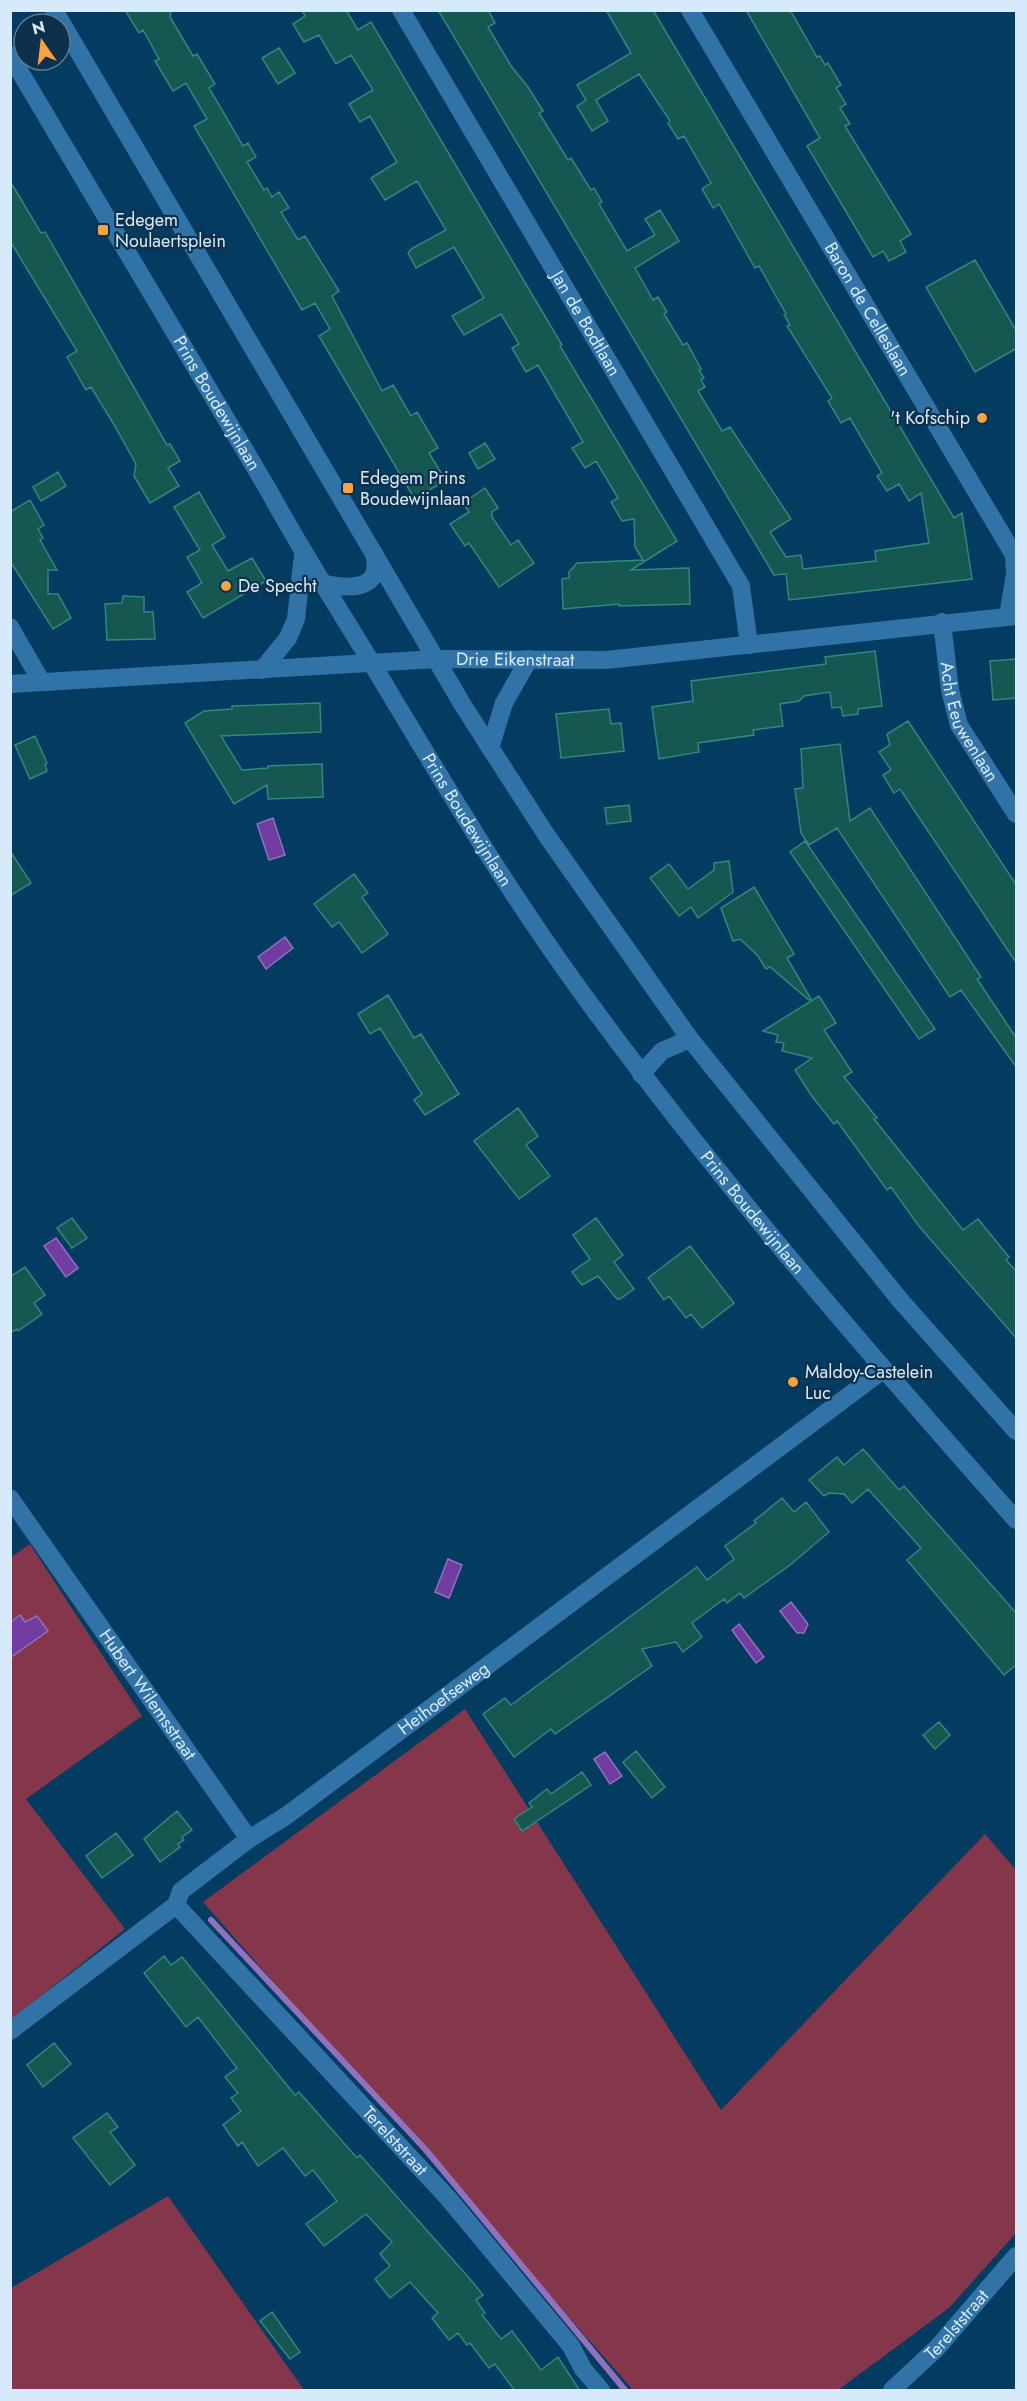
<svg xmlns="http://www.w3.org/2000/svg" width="1027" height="2401" font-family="Jost,sans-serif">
	<rect width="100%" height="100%" fill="#033b61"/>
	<path fill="#84364b" d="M30,1544L142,1716L26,1799L125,1929L11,2020L10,1558Z
		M465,1709L721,2110L985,1834L1016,1870V2233L949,2308L838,2390H633L203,1902Z
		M168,2196L304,2390H11V2288Z"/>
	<path fill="#723da1" stroke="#9071bc" stroke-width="1.5" d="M273,818L285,855L269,860L257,824Z
		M285,937L293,948L266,969L258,957Z
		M56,1238L78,1268L66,1277L44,1246Z
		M448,1559L462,1565L449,1598L435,1592Z
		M791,1602L808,1624L804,1633H797L780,1611Z
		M20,1615L25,1622L37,1616L48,1631L11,1657V1622Z
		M739,1624L764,1657L756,1663L732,1630Z
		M605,1752L622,1776L610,1784L594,1759Z"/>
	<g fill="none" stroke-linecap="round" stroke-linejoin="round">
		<path stroke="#9071bc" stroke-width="6" d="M211,1920L426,2150L625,2390"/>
	</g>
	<path fill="#175751" stroke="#2e8980" stroke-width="1.5" d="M125,10H171L170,17L193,56L197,54L215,84L209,88L243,146L248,143L256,157L247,162L264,190L267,188L272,197L279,192L289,208L281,212L298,240L305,236L339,291L332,296L382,391L393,385L411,416L417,412L438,448L429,453L446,481L414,498L319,336L330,329L315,303L302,310L194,126L207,119L186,83L173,91L155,61L159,59L143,30L139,33Z
		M302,10H346L358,30L371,22L562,345L560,346L677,541L631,570L689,568L690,604L619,606V604L563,609L562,579L569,578V572L577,563L643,560L635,547L634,519L622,521L611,502L618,498L596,461L585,468L572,448L583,442L538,365L526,372L512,348L519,344L501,314L464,335L452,316L484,298L454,247L416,268L408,253L411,249L446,230L417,181L385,200L371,178L397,162L370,116L360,122L349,104L373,90L351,55L336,64L319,35L304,42L293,24L305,16Z
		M438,10H488L495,23L488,27L511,66L528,87L543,111L539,113L568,160L571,158L591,190L594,188L602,202L599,204L627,251L655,235L645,219L660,210L679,241L635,268L653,300L658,297L667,312L664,314L683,345L687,343L701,369L699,370L704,378L701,380L705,387L698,391L722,431L730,427L791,519L770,532L786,557L801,555L803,569L876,561L875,551L929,543L921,493L909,501L899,484L887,491L877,476L882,473L850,418L841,423L828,401L832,398L787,326L790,325L784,315L786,314L759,266L755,268L719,204L713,208L702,189L711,183L684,136L678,139L668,123L670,121L639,74L596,100L608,121L592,131L577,106L586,100L577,85L631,53L606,10H653L954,518L962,513L972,579L789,600L786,574L774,575Z
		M746,10H790L817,57L820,56L825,65L828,63L841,85L836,88L846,104L840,108L850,124L845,126L911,234L900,241L906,252L889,261L883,251L873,257L807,146L820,138Z
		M279,48L295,73L278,84L262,58Z
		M10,181L41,233L45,232L167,445L170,444L180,461L168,468L179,486L150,503L134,476L136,464L113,423L91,387L86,390L67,357L77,351L10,241Z
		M975,260L1017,332V348L975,372L926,287Z
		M485,443L495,459L478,469L469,453Z
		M58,472L66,486L41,501L33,487Z
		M485,488L498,508L492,512V517L511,545L518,540L534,563L499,587L469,543L465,546L450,524L469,512L463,503Z
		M199,492L225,537L212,545L228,571L252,558L266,581L203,618L187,592L202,583L187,557L200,550L174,507Z
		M30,500L44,525L38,529L43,538L40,540L57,570H48V594H58L71,618L53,629L10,561V512Z
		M123,596L144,597V612H153L155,639L107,640L105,604L122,603Z
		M875,651L882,706L858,709V714L843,716L841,707L832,708L830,692L804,696L799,701L780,704L783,726L753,730L754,735L698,743L699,752L659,759L652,707L693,701L691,681L826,664L825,657Z
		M1017,659V698L993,700L990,661Z
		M320,703L321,732L221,736L242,770L268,768V766L322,764L323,797L268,799L267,785L234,804L185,723L204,711L232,709V706Z
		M609,709L611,724L621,723L624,751L561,758L556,714Z
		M908,721L1017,886V964L910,804L900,789L894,793L883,775L891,770L879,752L890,745L887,734Z
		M35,736L47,763L45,765L47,771L30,779L15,745Z
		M840,744L850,821L870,808L981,977L977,979L1017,1039V1068L961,990L950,997L837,828L809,845L801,833L795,789L803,788L801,749Z
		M629,805L631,821L607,824L605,808Z
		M805,841L935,1029L919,1039L790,852Z
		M10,851L31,883L10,896Z
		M729,861L733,892L698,918L691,907L679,916L650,878L669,864L688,889L714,870V863Z
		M354,874L368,893L362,897L388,934L362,953L339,922L332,927L314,904Z
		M754,887L794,954L787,958L811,999L809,1000L770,967L766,969L758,956L740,939L733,941L721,908Z
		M388,995L414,1038L421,1034L459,1094L425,1115L414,1100L422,1094L380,1028L370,1034L358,1014Z
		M819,996L836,1023L824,1030L852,1072L844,1077L877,1118L874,1119L963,1230L978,1219L1009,1257L1006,1260L1017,1272V1339L918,1225L891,1187L887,1190L837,1121L834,1124L811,1095L795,1070L812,1058L782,1051L784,1043L776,1042L778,1035L763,1031Z
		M518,1108L538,1136L526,1145L550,1176L519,1199L474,1141Z
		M72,1218L87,1238L72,1248L57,1228Z
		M596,1218L623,1255L614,1262L634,1289L620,1299H617L598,1276L582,1285L572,1272L590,1259L573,1235Z
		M690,1246L734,1303L702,1328L691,1314L686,1318L669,1296L664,1300L648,1278Z
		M25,1267L45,1295L34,1303L42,1314L18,1331L17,1329L10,1333V1277Z
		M863,1449L899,1490L904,1486L1017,1614V1664L1004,1675L907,1560L921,1548L868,1489L852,1503L844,1494L829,1493L824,1496L809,1480L837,1457L844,1465Z
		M782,1498L794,1512L806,1502L829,1532L790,1565L744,1598L740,1593L727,1603L724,1599L692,1623L702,1637L683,1652L676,1642L642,1649L652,1666L555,1734L551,1729L514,1757L483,1714L505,1698L511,1705L697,1567L707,1580L734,1559L725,1546L756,1523L754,1521Z
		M939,1722L950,1735L935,1749L923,1735Z
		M636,1751L665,1787L652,1798L623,1762Z
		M582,1772L591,1785L522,1831L514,1819L532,1807L529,1803L547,1789L551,1794Z
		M177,1811L192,1830L182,1837L184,1840L178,1844L180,1847L160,1862L144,1839Z
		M116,1833L133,1855L102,1878L86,1856Z
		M164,1956L171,1965L182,1957L295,2095L299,2092L357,2158L360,2155L470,2279L483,2295L476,2300L485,2313L482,2315L501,2339L512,2331L541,2370L558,2357L580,2391H515L495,2364L489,2368L470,2343L467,2345L458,2333L449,2340L432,2318L438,2313L410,2282L390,2298L375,2279L390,2266L380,2254L392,2242L366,2214L324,2246L306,2224L337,2201L313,2170L305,2176L283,2148L258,2166L242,2142L238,2146L223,2125L241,2111L231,2098L238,2093L225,2077L237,2068L198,2017L186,2027L144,1973Z
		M54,2043L71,2064L43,2087L27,2065Z
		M107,2113L118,2127L110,2132L135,2165L110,2185L73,2138Z
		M272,2312L300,2352L290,2359L260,2321Z"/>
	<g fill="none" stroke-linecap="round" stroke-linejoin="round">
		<g stroke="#3173a7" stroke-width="18">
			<path id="s1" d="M401,10L741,586L749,645"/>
			<path id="s2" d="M690,10L1014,555L1015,574L1008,616"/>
			<path id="s3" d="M942,622L950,690L959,725L1016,814"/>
			<path d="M10,627L41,681"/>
			<path id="s4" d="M10,1498L249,1839"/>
			<path id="s5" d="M176,1905L448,2198L571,2346L583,2369L601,2390"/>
			<path id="s6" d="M10,2031L176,1905L181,1891L249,1839L286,1816L883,1370"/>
			<path id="s7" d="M892,2390L937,2348L1016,2256"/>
		</g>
		<g stroke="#3173a7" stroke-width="18">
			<path d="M262,670L288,638L296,619L303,555"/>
			<path id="s8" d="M10,684L437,659L606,660L1016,616"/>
			<path d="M490,748L504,703L529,659"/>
		</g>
		<g stroke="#3173a7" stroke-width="18">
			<path d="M54,10L464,707L547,836L690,1039L900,1300L1016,1431"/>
			<path id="s9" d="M10,55L269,491C302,552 339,609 374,667C439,775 503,884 577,986C712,1173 863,1347 1016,1520"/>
			<path d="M321,583C346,589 384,592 374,554"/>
			<path d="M641,1074L662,1051L690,1039"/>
		</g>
	</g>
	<g fill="#f5a345" stroke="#0d304c" stroke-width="2">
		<rect x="97" y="224" width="12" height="12" rx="3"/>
		<circle cx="982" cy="418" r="6"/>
		<rect x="342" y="482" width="12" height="12" rx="3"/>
		<circle cx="226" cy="586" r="6"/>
		<circle cx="793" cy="1382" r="6"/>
	</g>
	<g text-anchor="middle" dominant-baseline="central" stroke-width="4.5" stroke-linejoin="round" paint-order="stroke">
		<g font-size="18" fill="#d7eafc" stroke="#0d304c" text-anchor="start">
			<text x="115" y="220">Edegem<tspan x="115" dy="21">Noulaertsplein</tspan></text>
			<text x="970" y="418" text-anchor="end">'t Kofschip</text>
			<text x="360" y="478">Edegem Prins<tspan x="360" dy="21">Boudewijnlaan</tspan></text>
			<text x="238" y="586">De Specht</text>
			<text x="805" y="1372">Maldoy-Castelein<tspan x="805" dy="21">Luc</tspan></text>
		</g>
		<g font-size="18" fill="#d7eafc" stroke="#0d304c">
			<text stroke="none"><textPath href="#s2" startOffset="348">Baron de Celleslaan</textPath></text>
			<text stroke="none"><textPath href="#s1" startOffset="364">Jan de Bodtlaan</textPath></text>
			<text stroke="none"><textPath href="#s9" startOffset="405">Prins Boudewijnlaan</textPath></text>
			<text stroke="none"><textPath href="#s8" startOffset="506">Drie Eikenstraat</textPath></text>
			<text stroke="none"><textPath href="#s3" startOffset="105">Acht Eeuwenlaan</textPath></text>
			<text stroke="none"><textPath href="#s9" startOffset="891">Prins Boudewijnlaan</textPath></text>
			<text stroke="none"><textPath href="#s9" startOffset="1377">Prins Boudewijnlaan</textPath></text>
			<text stroke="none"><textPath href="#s4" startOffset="240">Hubert Wilemsstraat</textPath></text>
			<text stroke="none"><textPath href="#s6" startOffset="549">Heihoefseweg</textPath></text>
			<text stroke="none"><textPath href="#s5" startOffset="322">Terelststraat</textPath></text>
			<text stroke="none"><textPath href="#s7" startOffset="92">Terelststraat</textPath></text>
		</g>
	</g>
	<rect width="1027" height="2401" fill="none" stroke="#d7eafc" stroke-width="24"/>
	<g transform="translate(42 42) rotate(346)"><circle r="28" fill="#0d304c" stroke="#5e7a92" stroke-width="1.5"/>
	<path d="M0-4.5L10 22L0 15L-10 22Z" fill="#f5a345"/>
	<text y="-9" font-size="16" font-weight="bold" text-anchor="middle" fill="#d7eafc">N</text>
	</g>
</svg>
